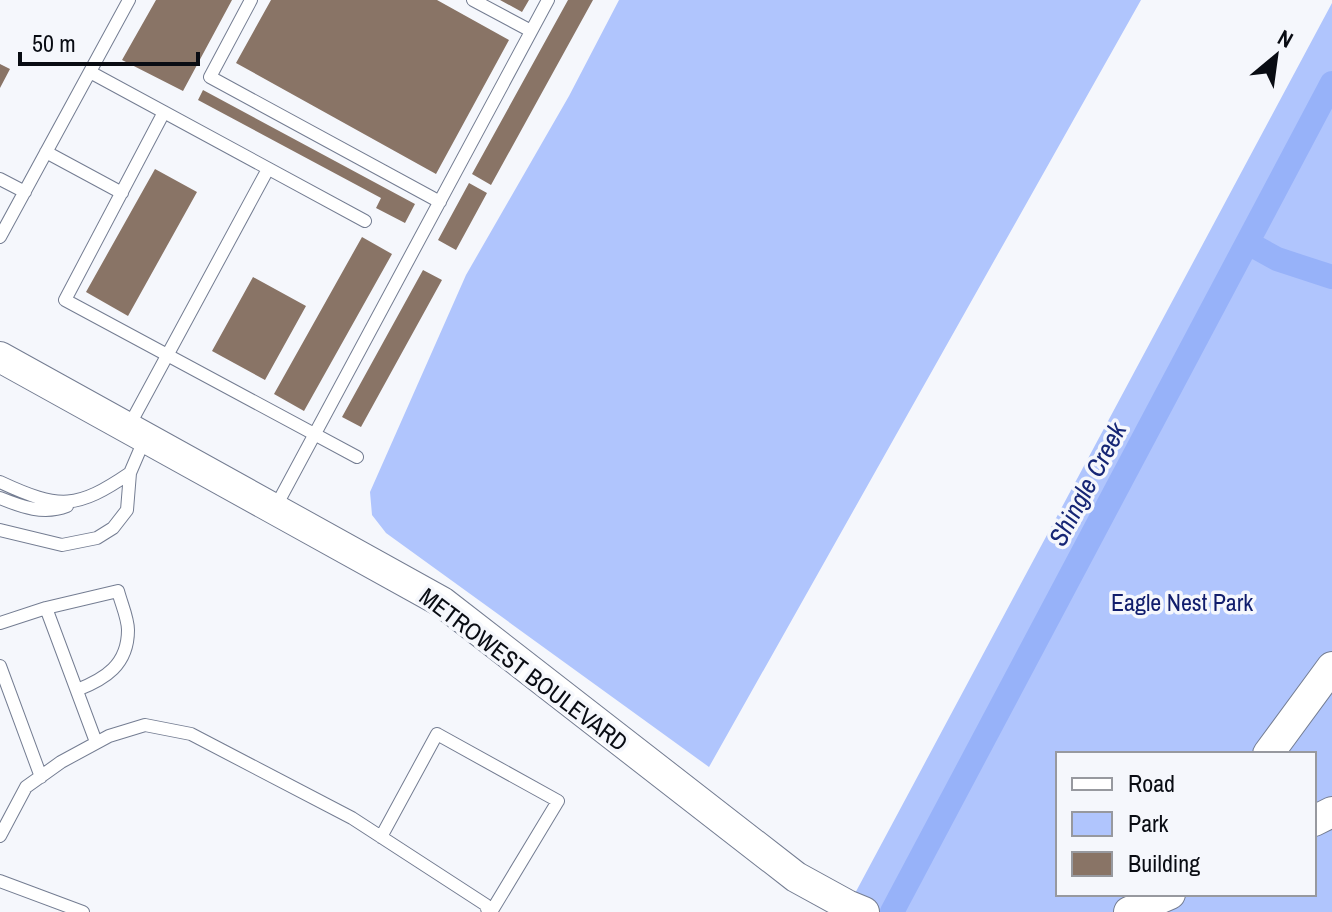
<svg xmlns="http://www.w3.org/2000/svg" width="1332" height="912" font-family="'Archivo Narrow',sans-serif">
	<rect width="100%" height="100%" fill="#f5f7fc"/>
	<path fill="#b0c5fd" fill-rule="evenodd" d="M619,0H1141L709,767L386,533L372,515L370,492L466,275L569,96Z
		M1332,3V912H845ZM1058,754H1314V894H1058Z"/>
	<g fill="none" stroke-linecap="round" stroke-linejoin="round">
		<path stroke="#97b2f9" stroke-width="24" d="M1248,243L1277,259L1332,277
			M892,912L1332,83"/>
	</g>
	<path fill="#897466" d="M156,0H232L183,91L122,60Z
		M271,0H437L509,40L436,174L236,63Z
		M500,0H529L522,12Z
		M568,0H593L491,185L472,174Z
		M0,64L10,69L0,88Z
		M203,90L415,204L405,223L376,208L381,198L198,100Z
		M155,169L197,192L128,316L86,292Z
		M469,183L487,193L456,250L438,240Z
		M362,237L392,254L304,411L274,394Z
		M423,270L442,280L361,427L342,417Z
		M253,277L306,306L265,380L212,351Z"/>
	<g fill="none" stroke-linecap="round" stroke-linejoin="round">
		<g stroke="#747d92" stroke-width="14">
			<path id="service" d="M251,0L210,77L440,202
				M473,0L531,31
				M90,72L365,221
				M164,112L65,300L357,457
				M46,152L122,193
				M0,179L25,192
				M0,237L129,0
				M129,426L268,169
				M0,482C60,510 77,509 130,473
				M0,498C22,507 44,515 67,506
				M275,508L548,0
				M0,530L62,545L97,538L113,528L127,510L130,473L145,438
				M46,608L96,742
				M0,623L46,608L118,591C121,603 128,618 128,630C128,665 105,679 77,690
				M0,666L41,777
				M0,836L26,787L61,762L109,736L145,725L191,734L352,818L486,905L488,912
				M381,837L437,734L558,801L491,912
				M0,881L83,912"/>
		</g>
		<g stroke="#747d92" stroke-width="32">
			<path id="tertiary" d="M0,357L442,602L796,877L847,905L864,912
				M1268,754L1332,667
				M1314,821L1332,812
				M1129,912L1170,894"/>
		</g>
		<use href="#service" stroke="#fff" stroke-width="12"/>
		<use href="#tertiary" stroke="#fff" stroke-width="30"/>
	</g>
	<g text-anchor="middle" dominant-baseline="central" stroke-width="7" stroke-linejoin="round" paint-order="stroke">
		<g font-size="24" fill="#101d6c" stroke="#f5f7fc">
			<text x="1182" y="602">Eagle Nest Park</text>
		</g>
		<g font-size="24" fill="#090c13" stroke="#f5f7fc">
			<text transform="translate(524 669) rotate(37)">METROWEST BOULEVARD</text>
		</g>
		<g font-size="26" font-style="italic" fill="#162675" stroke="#f5f7fc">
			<text transform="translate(1087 484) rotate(-62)">Shingle Creek</text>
		</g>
	</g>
	<rect x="1056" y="752" width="260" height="144" fill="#f5f7fc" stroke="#97999f" stroke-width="2"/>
	<rect x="1072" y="778" width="40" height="12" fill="#ffffff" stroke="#97999f" stroke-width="2"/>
	<text x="1128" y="792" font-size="24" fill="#090c13">Road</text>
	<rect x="1072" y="812" width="40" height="24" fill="#b0c5fd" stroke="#97999f" stroke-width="2"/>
	<text x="1128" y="832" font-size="24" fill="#090c13">Park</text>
	<rect x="1072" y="852" width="40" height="24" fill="#897466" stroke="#97999f" stroke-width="2"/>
	<text x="1128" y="872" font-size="24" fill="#090c13">Building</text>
	<g transform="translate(1276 56) rotate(29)" stroke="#f5f7fc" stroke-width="6" paint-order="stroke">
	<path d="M0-6L14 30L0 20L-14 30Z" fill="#090c13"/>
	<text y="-12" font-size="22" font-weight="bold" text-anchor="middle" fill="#090c13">N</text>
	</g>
	<path d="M20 52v12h178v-12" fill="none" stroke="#090c13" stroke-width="4"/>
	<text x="32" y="52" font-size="24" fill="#090c13" stroke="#f5f7fc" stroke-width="6" paint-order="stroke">50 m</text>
</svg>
